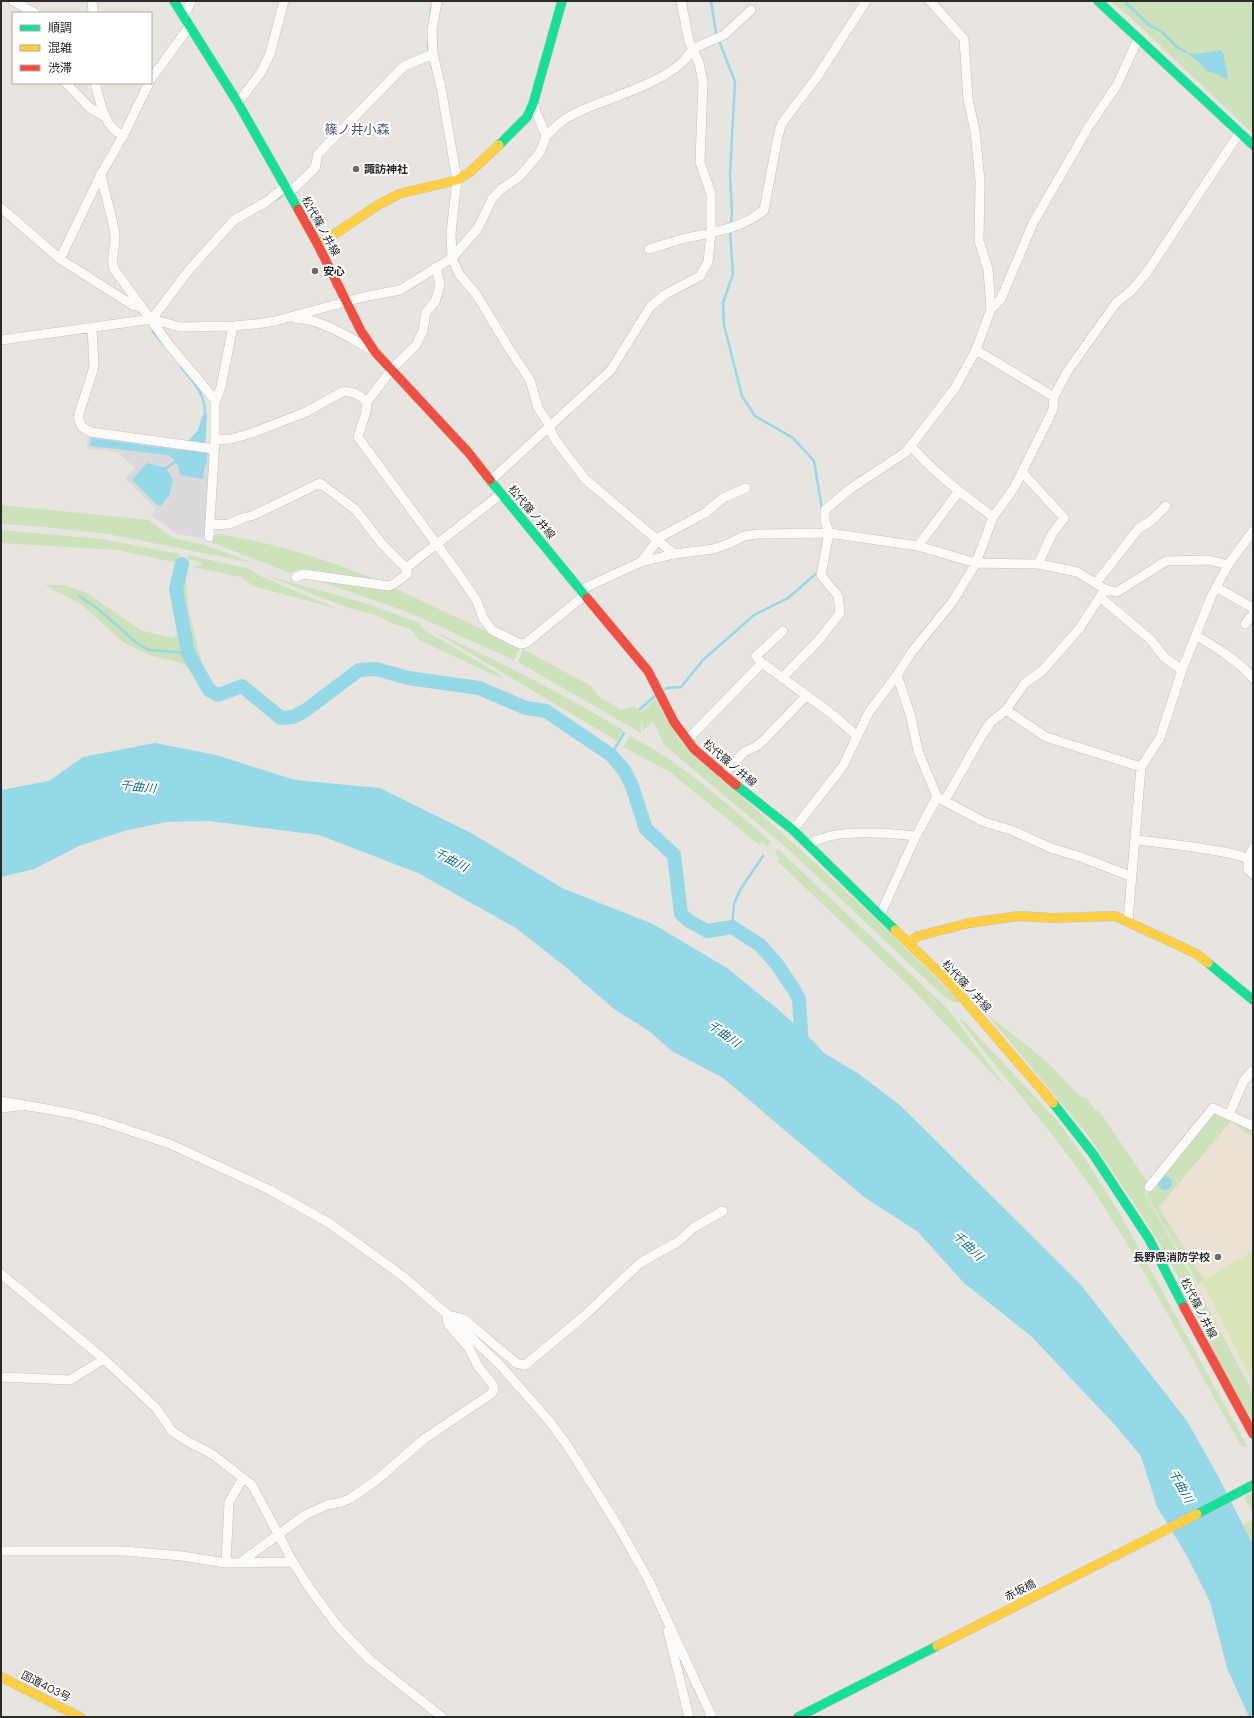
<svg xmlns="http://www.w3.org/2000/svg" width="1254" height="1718" font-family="'DM Sans','Noto Sans JP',sans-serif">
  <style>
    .industrial { fill: #dbd9db }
    .education { fill: #ebe2d5 }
    .green { fill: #cde2ba }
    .pitch { fill: #d8e6b7 }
    .water { fill: #95d8e8 }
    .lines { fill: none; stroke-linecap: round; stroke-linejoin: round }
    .stream { stroke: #95d8e8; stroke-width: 2.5 }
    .river { stroke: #95d8e8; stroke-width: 14 }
    .street-casing { stroke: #c2c1c1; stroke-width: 10 }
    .fast-casing { stroke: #c2c1c1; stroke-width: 10 }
    .slow-casing { stroke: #c2c1c1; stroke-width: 10 }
    .jam-casing { stroke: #c2c1c1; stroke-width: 10 }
    .street { stroke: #fcfbfa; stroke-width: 9 }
    .fast { stroke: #16e098; stroke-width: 9 }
    .slow { stroke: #ffcf43; stroke-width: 9 }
    .jam { stroke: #f24e42; stroke-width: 9 }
    .poi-dot { fill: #6c6b6a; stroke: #fff; stroke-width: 1.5 }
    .labels { text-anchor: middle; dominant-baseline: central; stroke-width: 4; stroke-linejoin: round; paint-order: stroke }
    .poi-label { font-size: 11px; font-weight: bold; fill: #2a2a2a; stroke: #fff; text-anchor: start }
    .street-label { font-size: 11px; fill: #2a2a2a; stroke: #fff }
    .water-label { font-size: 12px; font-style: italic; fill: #117297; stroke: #fff }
    .quarter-label { font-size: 13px; fill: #4b5779; stroke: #fff }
  </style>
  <rect width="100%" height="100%" fill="#e8e4e0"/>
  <path class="industrial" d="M88,435L204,451L210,455L205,535L202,538L177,534L152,516L155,508L125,479L135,468L117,452L87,448Z"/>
  <path class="education" d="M1215,1111L1253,1128V1391L1193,1276L1146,1194Z"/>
  <path class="green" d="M1110,1H1253V134L1131,18Z
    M1,505L149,520L173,538L205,545L253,563L108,534L45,527L1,524Z
    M1,530L101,539L180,554L178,563L118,550L1,543Z
    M219,534C275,543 332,561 384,583L298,570L290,573L213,543L212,536Z
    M188,555L250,569L258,575L338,609L253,586L241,577L192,567L201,565V562L187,559Z
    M179,564L185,566L188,607L201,660L195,678L189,668L179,662L152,656L124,643L81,604L45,585H65L87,593L142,631L174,638L180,632L173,592Z
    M265,575L368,604L419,623L424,630L496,672L503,679L419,640L410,629L391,623L376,615L346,607Z
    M307,577L394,588L520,647L514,660L405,611Z
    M433,631C499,661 561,693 623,730L617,741Z
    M523,649L591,686L598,696L621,710L633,706L641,711V714L656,698L679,740L858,902L961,1002L958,1003L949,1000L939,992L788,849L664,745L653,721L643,731L641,717V733L518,662Z
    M630,736C682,763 727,804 771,842L767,847L762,841L759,845L670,772L623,747Z
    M778,849L948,1009L1007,1089L911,988L777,861L779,858L775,853Z
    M987,1014L1045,1060L1081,1097L1087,1098L1095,1110L1100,1112L1148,1183L1145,1194L1194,1281L1253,1393V1423L1231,1386L1179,1278L1157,1239L1130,1197L1087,1134Z
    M961,1018L1056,1119L1084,1157L1119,1212L1247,1446L1242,1447C1194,1364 1151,1279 1099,1199C1057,1135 1005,1080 960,1020Z
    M1215,1111L1253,1127V1138L1231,1121L1159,1207L1204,1280L1198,1284L1146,1194Z
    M1253,1492V1514L1244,1497Z
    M1253,1520V1545L1243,1525Z"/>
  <path class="pitch" d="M1253,1251V1383L1202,1281Z"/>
  <path class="water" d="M1221,50L1223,52L1228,77L1227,80L1218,74L1206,71L1201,64L1186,52L1196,54Z
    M205,413L207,415L205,445L207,452V465H205L203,479L180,475C179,465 177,460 168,455L90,446L91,438L181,450L198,430L202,417Z
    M147,463L166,468L173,480L169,497L166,498L162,506L157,505L132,480Z
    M155,743L216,755L295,780L380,788L473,834L562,888L653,924L727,968L780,1011L814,1042L824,1053L859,1074L901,1106L1081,1285L1187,1421L1218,1476L1253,1545V1717H1249L1227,1668L1210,1602L1186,1554L1157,1507L1141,1456L1114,1424L1031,1336L964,1283L918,1232L864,1197L723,1078L672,1051L649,1031L614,1009L568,969L516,928L418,873L319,835L209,821L166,822L124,831L79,846L34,869L1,877V790L49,781L83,757Z
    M1158 1183a7 7 0 1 1 14 0a7 7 0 1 1-14 0Z"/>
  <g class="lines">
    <path class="stream" d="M711,1L716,33L735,82L730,175L732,211L730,231L733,274L723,303L724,325L742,396L755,416L793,438L814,461L822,510
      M1124,1L1149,25L1162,32L1177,47L1186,52
      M430,18L431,7
      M428,53V43
      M274,201L282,196
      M153,329V332L163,344
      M181,367C194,382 206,395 205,416
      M166,468L178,460
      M79,596L97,608L138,644L149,650L188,653
      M664,690L667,688L681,687L703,660L754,615L788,598L818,572
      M640,709L655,696
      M611,755L624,733
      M732,927L734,904L740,890L763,856"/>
    <path class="river" d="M182,564L176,589L188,653L209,690L218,695L242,686L281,718L293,717L306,710L359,670L376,669L408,678L479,688L526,708L546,711L611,755L624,770L632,786L646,829L674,855L681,914L689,921L707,931L732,927L760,945L776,963L793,988L799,999L802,1048"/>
    <defs>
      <path id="street" d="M13,1L35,13
        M92,1L93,13
        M437,1L432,31L433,54L441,87L457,180L451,233L452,258L459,274L476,294L508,347L530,380L538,408L548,423L554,438L585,479L674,554
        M930,1L964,39L968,99L975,131L980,181L979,241L988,269L991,309
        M182,14L186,12L191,1
        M151,79L189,27
        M66,83L90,108L104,116
        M95,83C101,104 103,125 123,136
        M149,83L123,136L101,174C105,195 112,214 115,235C116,247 110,257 114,269L170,346L215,400
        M238,103L261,72L270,54L284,1
        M546,136C554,128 561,120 572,115C603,98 677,82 692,49L724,35L751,10
        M289,193L315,168L318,154L404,66L433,54
        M1,208L60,259L134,306H140
        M649,249C660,246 671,242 682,239C711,232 740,230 764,210L778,136L782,123L817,77L866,1
        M60,259L101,174
        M436,267L440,285L435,302L426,312L423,331L416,345L391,370L367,402L366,412L358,437L460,576L477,601L483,618L492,630L520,644L526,643L585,595
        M294,318C323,319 349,338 374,351
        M152,319L189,270L234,220L266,202L285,187
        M92,327L94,367L78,417L82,427L91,432L214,449
        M1,340L152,319L180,327L233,326L256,324L275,321L363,297L400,290L452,258L478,228L492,199L500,190L519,177L537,156L542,148L546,136L533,104
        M976,350L1054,397
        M215,440L231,439L252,433L306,412L342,392C352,390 360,395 367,402
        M911,446C935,474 964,495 993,517
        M1022,472L1064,518L1052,534L1038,564
        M490,481L611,370L650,307L664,295L700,276L708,262L711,233V194L700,162L703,82L699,63L689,41L681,1
        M210,525L229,524L243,518L254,515L320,483L356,510L382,544L406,568
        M209,537L215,440V402L221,387L233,326
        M918,546L959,491
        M641,562L660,537L705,513L723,498L746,488
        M296,577L303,574L389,586L395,583L407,574L406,568L501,494
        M1096,583L1139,528L1151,521L1166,506
        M1216,587L1253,608
        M580,590L641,562L674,554L713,549L728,544L744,536L758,534L829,533L918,546L976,563L1038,564L1059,568L1077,572L1105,589L1117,592L1166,561L1209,560L1228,565
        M1100,597L1151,640L1164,657L1182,670
        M1245,624L1253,614
        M1197,636C1217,648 1237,660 1253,678
        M762,663L756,656L783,631
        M897,675L911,717L918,751L937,797L984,822L1011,830L1051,848L1081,857L1130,876
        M782,678L818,641L840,613L838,596L821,575L829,533L825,521V510L850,489L906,452L955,388L976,350L991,309L1001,299L1033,223L1089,126L1117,85L1138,39
        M1006,710L1046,737L1141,767
        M687,740L762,663L832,714L857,736
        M723,775L744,752L755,747L764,740L807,695
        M945,800L980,739L990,723L1006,710L1025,683L1042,671L1079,629L1105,589
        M793,830L843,766L869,712L897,675L911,653L953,601L976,563L993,517L1014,488L1050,416L1053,409L1054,397L1067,372L1116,303L1132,290L1147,272L1240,132
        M1135,840C1157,842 1178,845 1200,848C1216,851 1233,852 1248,859
        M809,845C830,828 889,833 916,836
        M1253,848L1248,859V870L1253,874
        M880,915L916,836L937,797
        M1128,921L1141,767L1160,738L1182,670L1211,597L1228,565L1253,531
        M1,1101L69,1113L101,1121L170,1144L270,1190L329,1223L404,1277L448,1315L501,1366L551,1423L569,1448L618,1526L649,1581L712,1717
        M1,1108L17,1106
        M1229,1115L1243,1082L1253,1070
        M1149,1187L1213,1108L1253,1126
        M1,1274L104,1359L156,1408L172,1431L187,1441L212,1454L252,1485L293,1562L310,1589L339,1628L370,1660L442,1717
        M1,1377L70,1380L104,1359
        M1,1551H124L182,1556L226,1563L293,1562
        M241,1562L305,1515L327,1505L342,1502L351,1498L378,1479L424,1439L491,1394L494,1390L493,1385L478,1366L469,1348L449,1325L447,1319L448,1315L464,1319L516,1363L525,1365L583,1317L640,1263L679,1241L693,1228L723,1211
        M226,1563L229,1502L243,1478
        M668,1631L689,1717"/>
      <path id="fast" d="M174,1L238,103L298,209
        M1098,1L1253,145
        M499,145L527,117L533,104L562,1
        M490,480L587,598
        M736,785L793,830L895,930
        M1208,963L1253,1000
        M1053,1103L1093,1154L1149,1239L1184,1307
        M1197,1514L1253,1485
        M798,1717L937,1646"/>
      <path id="slow" d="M318,245L378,205L399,194L457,180L470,172L499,145
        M895,930L949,982L1053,1103
        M909,943L918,936L969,923L1019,916L1053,918L1115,916L1197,954L1208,963
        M937,1646L1197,1514
        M1,1677L80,1717"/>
      <path id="jam" d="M298,209L318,245L361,331L375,352L468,452L490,480
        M587,598L648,671L674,722L694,749L736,785
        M1184,1307L1253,1434"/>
    </defs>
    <use href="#street" class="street-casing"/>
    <use href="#fast" class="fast-casing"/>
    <use href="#slow" class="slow-casing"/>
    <use href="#jam" class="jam-casing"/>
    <use href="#street" class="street"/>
    <use href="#fast" class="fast"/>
    <use href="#slow" class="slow"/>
    <use href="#jam" class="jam"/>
  </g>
  <g class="poi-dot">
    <circle cx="356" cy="169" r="4"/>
    <circle cx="315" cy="271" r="4"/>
    <circle cx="1218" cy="1257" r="4"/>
  </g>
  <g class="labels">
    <g class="poi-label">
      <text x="364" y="169">諏訪神社</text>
      <text x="323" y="271">安心</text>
      <text x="1210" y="1257" text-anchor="end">長野県消防学校</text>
    </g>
    <g class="street-label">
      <text transform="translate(321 226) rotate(61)">松代篠ノ井線</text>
      <text transform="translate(532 512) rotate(50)">松代篠ノ井線</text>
      <text transform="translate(730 763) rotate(40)">松代篠ノ井線</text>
      <text transform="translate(967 986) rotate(47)">松代篠ノ井線</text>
      <text transform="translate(1199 1308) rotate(63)">松代篠ノ井線</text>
      <text transform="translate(1020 1590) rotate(-27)">赤坂橋</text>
      <text transform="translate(46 1686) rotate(27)">国道403号</text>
    </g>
    <g class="water-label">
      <text transform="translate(138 787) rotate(6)">千曲川</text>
      <text transform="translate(451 860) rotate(28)">千曲川</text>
      <text transform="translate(724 1034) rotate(36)">千曲川</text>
      <text transform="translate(968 1246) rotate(44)">千曲川</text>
      <text transform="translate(1181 1486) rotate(61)">千曲川</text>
    </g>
    <g class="quarter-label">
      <text x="357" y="129">篠ノ井小森</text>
    </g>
  </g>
  <rect width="1254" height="1718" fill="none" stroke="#2a2a2a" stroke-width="4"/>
  <rect x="12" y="12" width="140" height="72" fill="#ffffff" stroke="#aaaaaa"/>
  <rect x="20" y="25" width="20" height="6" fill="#16e098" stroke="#aaaaaa"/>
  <text x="48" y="32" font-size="12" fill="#2a2a2a">順調</text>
  <rect x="20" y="45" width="20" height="6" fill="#ffcf43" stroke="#aaaaaa"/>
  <text x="48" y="52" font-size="12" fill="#2a2a2a">混雑</text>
  <rect x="20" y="65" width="20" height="6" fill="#f24e42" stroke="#aaaaaa"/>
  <text x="48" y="72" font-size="12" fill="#2a2a2a">渋滞</text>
</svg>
